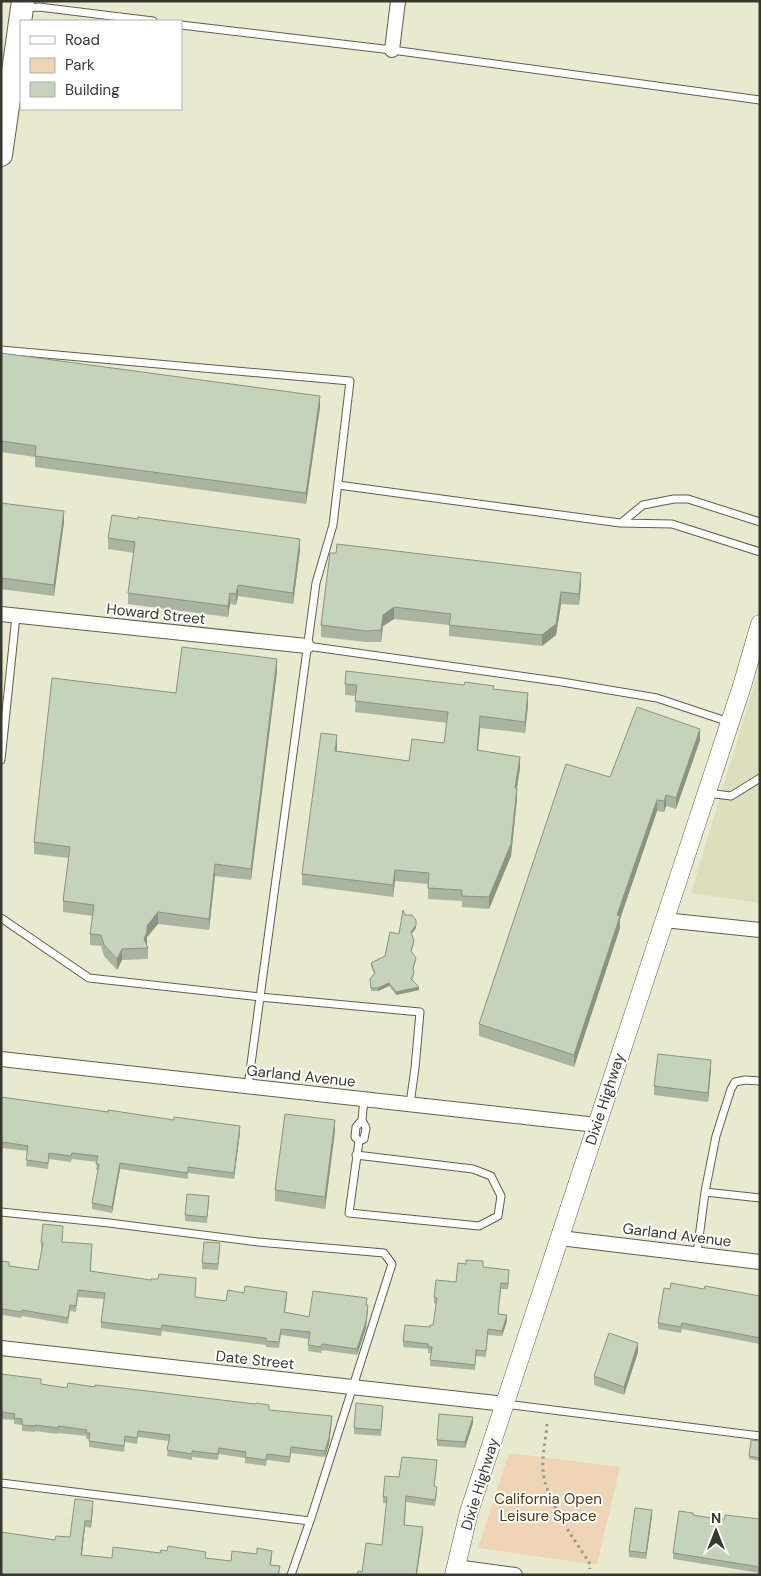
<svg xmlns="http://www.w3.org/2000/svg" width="761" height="1576" font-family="'DM Sans',sans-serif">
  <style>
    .built { fill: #dbdfbb }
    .green { fill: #efd5b6 }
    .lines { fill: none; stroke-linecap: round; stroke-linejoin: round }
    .service-casing { stroke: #5e6048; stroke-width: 9 }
    .minor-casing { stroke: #5e6048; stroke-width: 16 }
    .tertiary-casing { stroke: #5e6048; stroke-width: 19 }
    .primary-casing { stroke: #5e6048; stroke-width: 24 }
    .path { stroke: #989b86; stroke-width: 3; stroke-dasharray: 2.5 4; stroke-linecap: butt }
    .service { stroke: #fff; stroke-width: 7 }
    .minor { stroke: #fff; stroke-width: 14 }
    .tertiary { stroke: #fff; stroke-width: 18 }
    .primary { stroke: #fff; stroke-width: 22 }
    .wall { fill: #a9b5a0 }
    .shaded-wall { fill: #8a9482 }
    .building { fill: #c5d3ba; stroke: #8a9482 }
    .labels { text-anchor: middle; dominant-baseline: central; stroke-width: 4; stroke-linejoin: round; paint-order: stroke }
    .street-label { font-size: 15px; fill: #37382d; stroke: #fff }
    .park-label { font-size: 15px; fill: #52360d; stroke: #fff }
  </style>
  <rect width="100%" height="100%" fill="#e7eace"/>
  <path class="built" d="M760,666V903L691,893Z"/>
  <path class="green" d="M509,1453L620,1467L597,1565L478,1548Z"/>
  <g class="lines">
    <defs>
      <path id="service" d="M25,8L39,7L153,21
        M181,25L392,50L760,100
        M1,350L350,381L333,525L316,583L248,1086
        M338,485L620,523L672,524L760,552
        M621,523L643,505L674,499H688L760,522
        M307,646L562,682L657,698L729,722
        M1,760L16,616
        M707,793L731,796L760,778
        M1,918L89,978L260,997L420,1012L415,1068L410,1104
        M359,1141L364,1139L366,1128L362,1120L364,1099
        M356,1155L473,1169L491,1176L501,1196L498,1216L479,1226L349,1213L359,1141L355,1137L356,1127L362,1120
        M705,1192L760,1198
        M1,1212L109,1223L258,1242L384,1253L392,1264L312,1515L291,1575
        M697,1253L705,1192L716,1136L731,1089L735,1082L745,1080L760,1081
        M505,1404L760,1436
        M1,1483L310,1521"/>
      <path id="minor" d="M392,50L398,1
        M1,614L307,646
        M664,920L760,930
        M1,1059L597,1125
        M560,1238L760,1262
        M1,1348L505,1404
        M456,1567L515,1575"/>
      <path id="tertiary" d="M454,1575L469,1512L742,686L760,624"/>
      <path id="primary" d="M1,155L23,1"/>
    </defs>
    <use href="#service" class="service-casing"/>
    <use href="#minor" class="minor-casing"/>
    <use href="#tertiary" class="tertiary-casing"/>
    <use href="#primary" class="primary-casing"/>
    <path class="path" d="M547,1424C546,1439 542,1454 543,1470C545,1499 573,1538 589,1562L590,1569"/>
    <use href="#service" class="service"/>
    <use href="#minor" class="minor"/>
    <use href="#tertiary" class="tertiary"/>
    <use href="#primary" class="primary"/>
  </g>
  <path class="wall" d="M1,353L320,407L306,504L35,467V457L1,452Z
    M1,503L64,522L54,596L1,589Z
    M108,538L300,550L293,604L238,596L236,605L230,604L228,617L128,604V593L134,553L108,549Z
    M330,553L581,584L579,605L561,604L556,635L542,646L449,636V625L394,619L383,626L381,642H366L321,637V625Z
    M277,671L251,880L215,876L209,930L158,924L147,937L146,945L148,948V959L122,960L117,970L104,956L101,946L90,945V934L93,916L63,912V901L69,858L34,854V842L176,693Z
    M345,684L494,689L528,705L525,733L480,728L478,750L520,768L517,788V799L511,856L489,909L462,907V901L428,899V884L395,881L393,897L302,885V874L337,746V751L409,761L444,743L447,723L355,712L356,696L345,695Z
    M700,740L676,809L666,806L664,812L657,811L620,919V928L574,1067L479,1036V1024L610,777Z
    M405,915L416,928L411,934L414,944L411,952L416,961L413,970L414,976L412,980L419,990L396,995L389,986L378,991H371L370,979L374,974L371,966V963L385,956L399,934Z
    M711,1069L708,1102L654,1095V1086Z
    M1,1097L240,1132L234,1179L188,1173V1179L120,1169L112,1213L92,1209V1203L98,1170H96L97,1162L72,1159L71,1162L49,1159L48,1169L26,1166L28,1151L3,1148L2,1151H1Z
    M335,1131L325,1209L275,1201V1190Z
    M209,1202L207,1223L185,1221V1215Z
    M63,1232L62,1242L92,1250L91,1271L196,1297L226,1301L287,1299L285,1312L309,1317L367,1305L368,1311L366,1328L357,1355L322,1350L321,1353L308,1351L309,1339L281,1335L279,1348L266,1347V1345L162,1331L161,1336L101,1328V1322L104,1299L78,1297L76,1312L70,1311L68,1324L22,1316L21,1318L3,1315L2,1317L1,1316V1261L9,1266L38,1270L42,1249H41V1242Z
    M220,1249L218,1270L202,1269V1263Z
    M483,1267L509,1276L508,1289H501L498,1314L507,1321L502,1336L488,1335L486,1357L476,1356L475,1370L430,1366L431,1353H428V1349L403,1347V1341L433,1325L436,1304L434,1303V1297L456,1282Z
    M670,1289H704L760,1296V1344L682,1329L681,1333L658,1329V1323Z
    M638,1352L624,1395L594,1385V1376Z
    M1,1374L41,1384L67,1388L269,1410L332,1422L329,1444L325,1457L291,1453L290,1463L267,1460L266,1466L245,1463V1458L219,1454L218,1460L192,1457V1460L167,1456L169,1441L138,1437L137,1444L125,1442L124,1452L89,1447V1439H86V1436L58,1433V1434L35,1431V1432L22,1431V1425L14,1424V1420L1,1419Z
    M383,1412L381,1436L354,1434V1428Z
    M473,1423L465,1448L437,1446V1440Z
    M760,1441V1461L749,1459V1456Z
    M437,1466L434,1487L437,1493L435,1506L406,1502L405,1525L423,1533L362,1572L382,1545L387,1503H383V1497L399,1477Z
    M93,1508L91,1528L85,1527L82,1555L112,1558L160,1553L231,1561L272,1557L271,1565L280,1566L279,1575H1L55,1540L70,1537Z
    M693,1515L724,1520L760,1519V1573L673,1559V1553Z
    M652,1516L646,1559L629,1557V1551Z"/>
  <path class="shaded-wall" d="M320,396V407L306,504V493Z
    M64,511V522L54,596V585Z
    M300,539V550L293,604V593Z
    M581,573V584L579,605V594Z
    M238,585V596L236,605V594Z
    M561,592V604L556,635L542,646V635Z
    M230,593V604L228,617V606Z
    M394,607V619L383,626L381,642V630L383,615Z
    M277,659V671L251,880V869Z
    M528,693V705L525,733V722Z
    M480,716V728L477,761V750Z
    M700,729V740L676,809V798Z
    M337,735V746L335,762V751Z
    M520,757V768L515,799V788Z
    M517,788V799L511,856L489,909V897Z
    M666,795V806L664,812V801Z
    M657,800V811L620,919V928L574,1067V1055L617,915Z
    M215,864V876L209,930V919Z
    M395,870V881L393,897V885Z
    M158,912V924L147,937V944L145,948L144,939L147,926Z
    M416,925V928L411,935V932Z
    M122,949V960L117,970V959Z
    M389,983V986L378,991V988Z
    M419,987V990L396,995V992Z
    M711,1060V1069L708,1102V1093Z
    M335,1120V1131L325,1209V1197Z
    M240,1126V1132L234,1179V1173Z
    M120,1163V1169L112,1213V1207Z
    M368,1305L366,1328L357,1355V1349Z
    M507,1315V1321L502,1336V1331Z
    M638,1343V1352L624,1395V1387Z
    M332,1416L329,1444L325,1457V1451Z
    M473,1417V1423L465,1448V1442Z
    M93,1501V1508L91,1528V1521Z
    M652,1510V1516L646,1559V1553Z
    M85,1521V1527L81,1561V1555Z
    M423,1527V1533L417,1575H416Z"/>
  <path class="building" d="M1,353L320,396L306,493L35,456L36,446L1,441Z
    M1,503L64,511L54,585L1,578Z
    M112,515L138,519V517L300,539L293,593L238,585L236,594L230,593L228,606L128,593L135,542L108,538Z
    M337,544L581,573L579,594L561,592L556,624L542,635L449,625L451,614L394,607L383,615L381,630L366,631L321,625L330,553H336Z
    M182,647L277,659L251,869L215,864L209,919L158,912L147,926V932L144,939L148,948L122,949L117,959L104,945L101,935L90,934L94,905L63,901L70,847L34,842L52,678L176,693Z
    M346,671L464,685L465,682L494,686L493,689L528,693L525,722L480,716L477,750L520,757L515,788H517L511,844L489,897L462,896V890L428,888L429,873L395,870L393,885L302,874L321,733L337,735L335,751L409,761L412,739L444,743L448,712L355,701L357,685L345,684Z
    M637,707L700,729L676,798L666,795L664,801L657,800L617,915L620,916L574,1055L479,1024L566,764L610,777Z
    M403,910L405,915H412L416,920V925L411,932L414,941L411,951L416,958L413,968L414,973L411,979L419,987L396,992L389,983L378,988H371L370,979L375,973L371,963L385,956L390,932L399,934Z
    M658,1054L711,1060L708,1093L654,1086Z
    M1,1097L108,1112V1110L174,1120V1117L240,1126L234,1173L188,1167V1173L120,1163L112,1207L92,1203L99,1164H96L98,1156L72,1153L71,1156L49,1153L48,1163L26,1160L28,1146L3,1142L2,1145H1Z
    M285,1114L335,1120L325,1197L275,1190Z
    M187,1194L209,1196L207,1217L185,1215Z
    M43,1224L63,1226L62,1242L92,1244L90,1271L151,1280V1279H158L159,1274L196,1278L195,1297L226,1301L228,1290L244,1293L245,1286L287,1292L284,1312L309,1317L313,1291L367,1298L366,1305H368L366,1322L357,1349L322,1344L321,1347L308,1345L310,1332L281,1329L279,1342L266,1341V1338L162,1325L161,1329L101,1322L105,1293L78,1290L76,1306L70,1305L68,1318L22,1310L21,1312L3,1309L2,1310H1V1261L9,1262V1266L38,1270L43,1243L41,1242Z
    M204,1242L220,1243L218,1264L202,1263Z
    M466,1260L483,1261V1267L509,1270L508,1284L501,1283L498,1314L507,1315L502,1331L488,1329L486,1351L476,1350L475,1365L430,1360L432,1347H428V1344L403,1341L405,1325L430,1327V1325H433L437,1298L434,1297L436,1280L456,1282L458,1263L466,1264Z
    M671,1283L704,1289L705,1286L760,1296V1338L682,1323L681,1327L658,1323L664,1288L670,1289Z
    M609,1333L638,1343L624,1387L594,1376Z
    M1,1374L41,1379V1384L67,1388L68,1383L95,1387V1385L122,1388L255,1404L256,1403L269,1405V1410L332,1416L329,1438L325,1451L291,1447L290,1457L267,1454L266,1460L245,1457L246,1452L219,1448L218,1454L192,1451V1454L167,1450L170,1435L138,1431L137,1438L125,1436L124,1446L89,1441L90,1433H86L87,1430L58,1426V1428L35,1425V1426L22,1425V1419L14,1418L15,1414L1,1412Z
    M356,1403L383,1406L381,1430L354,1428Z
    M439,1414L473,1417L465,1442L437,1440Z
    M751,1440L760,1441V1458L749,1456Z
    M402,1457L437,1460L434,1486L437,1487L435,1500L406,1496L404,1525L423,1527L416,1575H357L358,1571L362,1572L366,1543L382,1545L387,1497H383L385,1476L399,1477Z
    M75,1499L93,1501L91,1521H85L81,1555L112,1558L113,1547L160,1553L161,1550L167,1551L168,1546L206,1552L205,1558L231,1561L232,1551L257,1554V1548L272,1551L270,1565L280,1566L278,1575H1V1532L55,1540L56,1536L70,1537Z
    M635,1508L652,1510L646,1553L629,1551Z
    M679,1511L693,1513V1515L724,1520L725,1515L760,1519V1567L673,1553Z"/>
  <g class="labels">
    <g class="street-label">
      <text transform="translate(156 614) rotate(6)">Howard Street</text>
      <text transform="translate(301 1076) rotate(6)">Garland Avenue</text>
      <text transform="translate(605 1099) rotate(-72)">Dixie Highway</text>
      <text transform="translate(677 1235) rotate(7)">Garland Avenue</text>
      <text transform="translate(255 1360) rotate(6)">Date Street</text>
      <text transform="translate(480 1484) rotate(-73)">Dixie Highway</text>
    </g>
    <g class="park-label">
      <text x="548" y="1499">California Open<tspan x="548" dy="17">Leisure Space</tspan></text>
    </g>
  </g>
  <rect width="761" height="1576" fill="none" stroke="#37382d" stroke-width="5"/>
  <rect x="20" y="20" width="162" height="90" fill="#ffffff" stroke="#afafab"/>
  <rect x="30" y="36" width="25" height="8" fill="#ffffff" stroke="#afafab"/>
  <text x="65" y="45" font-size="15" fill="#37382d">Road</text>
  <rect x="30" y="58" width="25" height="15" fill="#efd5b6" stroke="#afafab"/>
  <text x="65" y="70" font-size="15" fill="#37382d">Park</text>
  <rect x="30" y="82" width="25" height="15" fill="#c5d3ba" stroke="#afafab"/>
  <text x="65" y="95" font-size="15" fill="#37382d">Building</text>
  <g transform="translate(716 1531)" stroke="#ffffff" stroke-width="4" paint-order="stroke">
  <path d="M0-4L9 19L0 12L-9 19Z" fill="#37382d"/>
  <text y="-8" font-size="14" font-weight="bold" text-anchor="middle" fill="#37382d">N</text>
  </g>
</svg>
